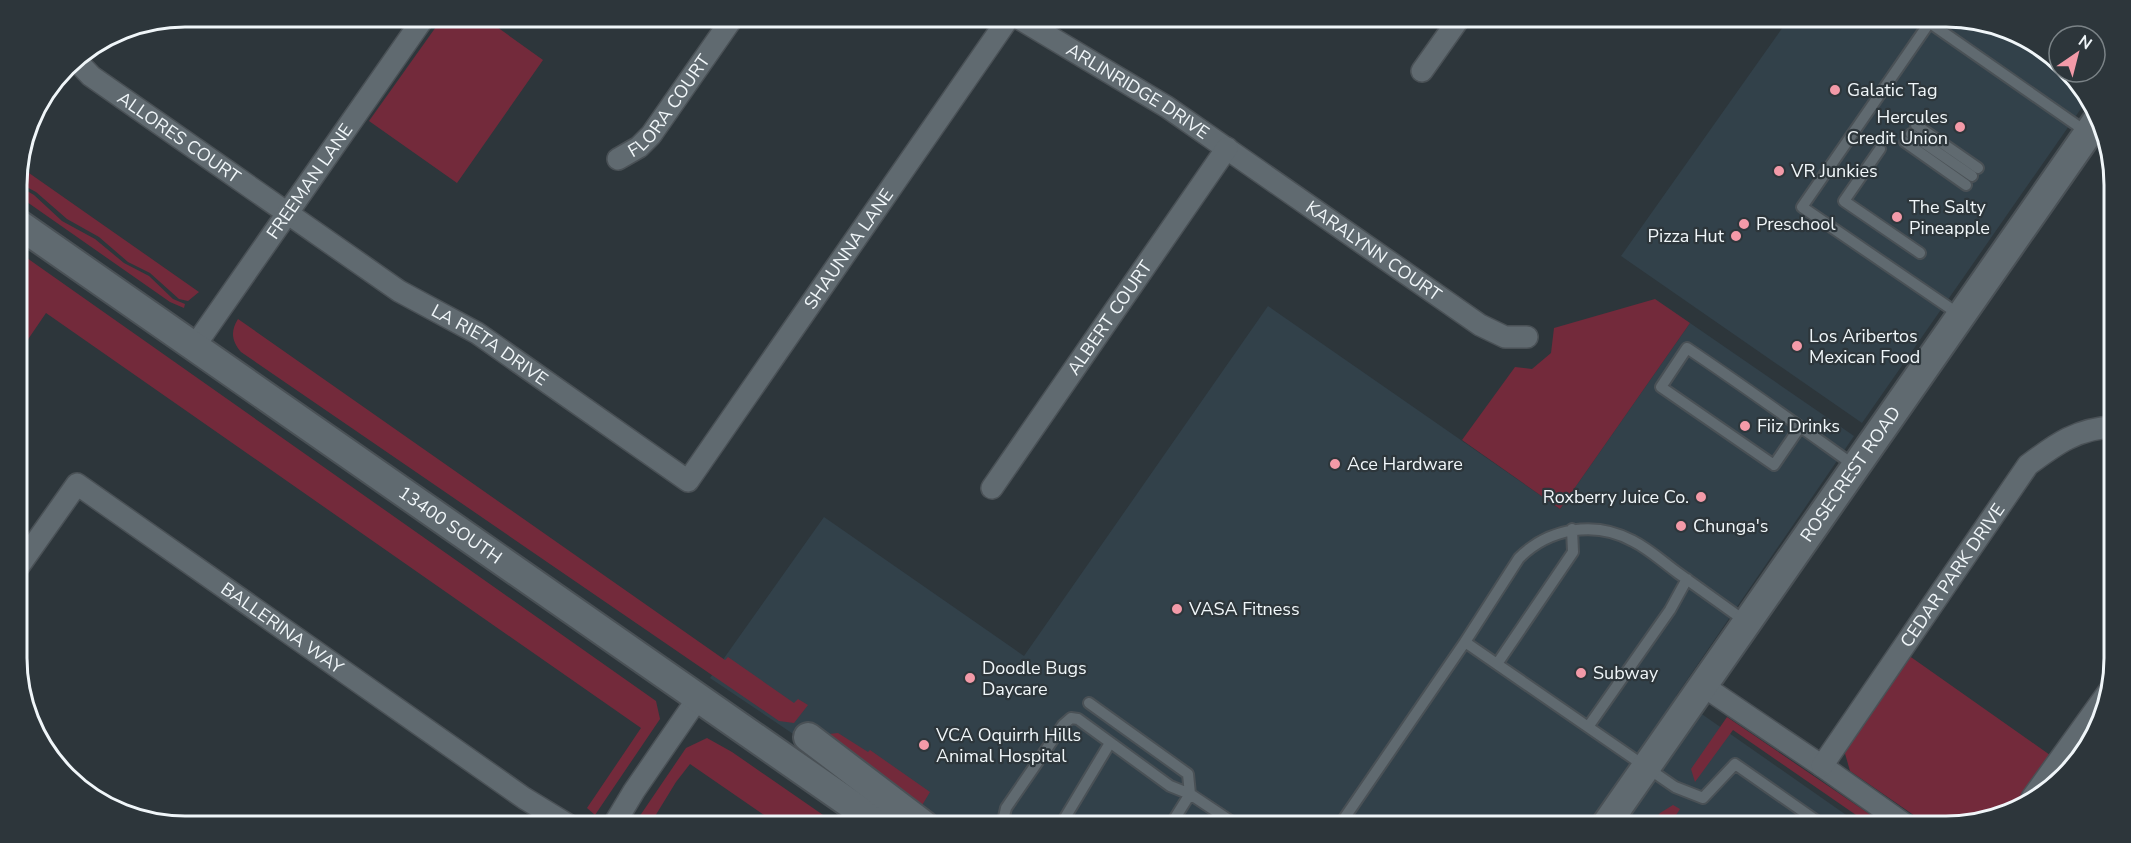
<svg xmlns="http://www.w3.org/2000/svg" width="2131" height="843" font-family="'Nunito Sans',sans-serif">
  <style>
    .built { fill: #32414a }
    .green { fill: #732a3b }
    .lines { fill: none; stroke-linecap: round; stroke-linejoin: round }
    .lane-casing { stroke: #4a5156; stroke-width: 14 }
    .street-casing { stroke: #4a5156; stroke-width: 24 }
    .secondary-casing { stroke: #4a5156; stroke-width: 32 }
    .lane { stroke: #606a70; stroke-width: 10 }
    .street { stroke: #606a70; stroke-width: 21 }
    .secondary { stroke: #606a70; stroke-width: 28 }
    .poi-dot { fill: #f39aa8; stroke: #2d363b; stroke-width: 2 }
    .labels { text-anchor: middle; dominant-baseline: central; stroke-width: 4.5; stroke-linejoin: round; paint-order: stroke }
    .poi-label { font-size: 18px; fill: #f0f6f9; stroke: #2d363b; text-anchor: start }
    .street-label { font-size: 18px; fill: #f0f6f9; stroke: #2d363b }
    .rim { fill: none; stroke: #f0f6f9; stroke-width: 3 }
  </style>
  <rect width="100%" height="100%" fill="#2d363b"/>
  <path class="built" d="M1790,17H1946L2001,26L2059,67V72H2065L2080,82L2087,100L1862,423L1621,256Z
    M1268,306L1560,509L1690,323L1854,436L1676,696L1862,826H930L710,678L824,517L1024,656Z"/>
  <path class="green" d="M443,17H483L543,60L457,183L369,121Z
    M19,166L199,292L188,301L179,299L150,273L128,262L99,237L67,219L36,192L17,182Z
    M17,185L34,195L62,221L95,239L124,263L149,276L173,299L185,304L184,308L170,302L17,195Z
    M17,251L656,701L660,719L595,815L587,808L641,728L46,313L18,354Z
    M1655,299L1690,323L1560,509L1462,440L1515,367L1532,369L1551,353L1554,328Z
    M238,319L725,660L728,657L794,703L798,699L808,705L794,723L779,721L241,352C232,341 230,332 238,319Z
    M1908,655L2050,755L2027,790L2014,805L1962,824H1946L1915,816L1850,771L1844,750Z
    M1727,717L1887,826H1872L1733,730L1695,782L1691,769Z
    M838,733L868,752L870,750L930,792L918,812L824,743L829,734Z
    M707,738L732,752L839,826H780L690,764L676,782L649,826H633L686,748Z
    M1673,805L1680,809L1669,826H1650L1660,813Z"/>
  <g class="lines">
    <defs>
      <path id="lane" d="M1934,16L1802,207L1960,315
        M1930,23L2088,133
        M1916,125L1978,168
        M1911,134L1972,176
        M1905,142L1966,185
        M1880,149L1844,201L1920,253
        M1800,427L1774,465L1661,387L1687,348C1744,386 1799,426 1855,466
        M1465,642L1519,558C1549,528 1595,520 1633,541C1649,549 1663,562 1678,573C1700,589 1723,605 1745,621
        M1497,664L1573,552L1572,529
        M1588,727L1670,610L1687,579
        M1010,826L1003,821L1006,808L1063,725L1071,718L1078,719L1170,786L1190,794L1188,774L1089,703
        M1060,826L1110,743
        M1170,826L1190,794L1238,826
        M1339,826L1465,642L1675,787L1703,798L1735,764L1824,826"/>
      <g id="street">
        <path id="s1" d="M1015,16L1167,107L1480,325L1505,337H1527"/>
        <path id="s2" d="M74,58L91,76L399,291L477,333L688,481L1010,16"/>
        <path d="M1422,71L1461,16"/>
        <path id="s3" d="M618,159L639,147L651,135L734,16"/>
        <path id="s4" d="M194,347L425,16"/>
        <path id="s5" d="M992,488L1227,148"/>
        <path id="s6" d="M19,566L77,484L524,798L570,826"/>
        <path d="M1702,685L1822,766L1907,826"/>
        <path id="s7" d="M1822,766L2028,465C2056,444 2078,428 2114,427"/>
        <path d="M2032,798L2109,691"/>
        <path d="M613,826L634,791L698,698"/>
      </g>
      <g id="secondary">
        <path id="s8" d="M17,223L882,826"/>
        <path d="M808,737L925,826"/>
        <path id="s9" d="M1605,826L2096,122"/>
      </g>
    </defs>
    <use href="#lane" class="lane-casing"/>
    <use href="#street" class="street-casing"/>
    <use href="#secondary" class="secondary-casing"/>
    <use href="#lane" class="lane"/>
    <use href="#street" class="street"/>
    <use href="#secondary" class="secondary"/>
  </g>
  <g class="poi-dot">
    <circle cx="1835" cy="90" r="6"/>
    <circle cx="1960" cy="127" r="6"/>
    <circle cx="1779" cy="171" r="6"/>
    <circle cx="1897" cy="217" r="6"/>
    <circle cx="1744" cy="224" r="6"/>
    <circle cx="1736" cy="236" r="6"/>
    <circle cx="1797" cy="346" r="6"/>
    <circle cx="1745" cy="426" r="6"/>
    <circle cx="1335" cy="464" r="6"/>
    <circle cx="1701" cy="497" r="6"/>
    <circle cx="1681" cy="526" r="6"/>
    <circle cx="1177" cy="609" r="6"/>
    <circle cx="1581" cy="673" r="6"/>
    <circle cx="970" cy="678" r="6"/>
    <circle cx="924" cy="745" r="6"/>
  </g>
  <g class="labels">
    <g class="poi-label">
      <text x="1847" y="90">Galatic Tag</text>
      <text x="1948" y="117" text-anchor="end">Hercules<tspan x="1948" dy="21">Credit Union</tspan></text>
      <text x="1791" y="171">VR Junkies</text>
      <text x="1909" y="207">The Salty<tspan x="1909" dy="21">Pineapple</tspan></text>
      <text x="1756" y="224">Preschool</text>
      <text x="1724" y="236" text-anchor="end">Pizza Hut</text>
      <text x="1809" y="336">Los Aribertos<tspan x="1809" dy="21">Mexican Food</tspan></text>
      <text x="1757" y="426">Fiiz Drinks</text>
      <text x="1347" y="464">Ace Hardware</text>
      <text x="1689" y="497" text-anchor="end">Roxberry Juice Co.</text>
      <text x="1693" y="526">Chunga's</text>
      <text x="1189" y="609">VASA Fitness</text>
      <text x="982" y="668">Doodle Bugs<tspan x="982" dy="21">Daycare</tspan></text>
      <text x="1593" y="673">Subway</text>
      <text x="936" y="735">VCA Oquirrh Hills<tspan x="936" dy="21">Animal Hospital</tspan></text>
    </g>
    <g class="street-label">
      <text stroke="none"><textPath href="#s1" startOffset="144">ARLINRIDGE DRIVE</textPath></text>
      <text stroke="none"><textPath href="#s3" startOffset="75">FLORA COURT</textPath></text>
      <text stroke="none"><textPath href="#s2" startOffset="132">ALLORES COURT</textPath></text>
      <text stroke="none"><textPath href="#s4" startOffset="202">FREEMAN LANE</textPath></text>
      <text stroke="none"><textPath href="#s2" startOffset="1029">SHAUNNA LANE</textPath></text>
      <text stroke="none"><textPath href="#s1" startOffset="429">KARALYNN COURT</textPath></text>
      <text stroke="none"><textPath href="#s5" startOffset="207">ALBERT COURT</textPath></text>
      <text stroke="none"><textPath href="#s2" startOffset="506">LA RIETA DRIVE</textPath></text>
      <text stroke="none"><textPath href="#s9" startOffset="429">ROSECREST ROAD</textPath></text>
      <text stroke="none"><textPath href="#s8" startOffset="528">13400 SOUTH</textPath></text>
      <text stroke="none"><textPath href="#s7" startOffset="231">CEDAR PARK DRIVE</textPath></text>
      <text stroke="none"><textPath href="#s6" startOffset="351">BALLERINA WAY</textPath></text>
    </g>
  </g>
  <path d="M0 0H2131V843H0ZM185 27H1946A158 158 0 0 1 2104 185V658A158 158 0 0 1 1946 816H185A158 158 0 0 1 27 658V185A158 158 0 0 1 185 27Z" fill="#2d363b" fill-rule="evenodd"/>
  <path class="rim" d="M185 27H1946A158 158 0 0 1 2104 185V658A158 158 0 0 1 1946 816H185A158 158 0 0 1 27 658V185A158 158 0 0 1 185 27Z"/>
  <g transform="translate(2077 54) rotate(35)"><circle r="28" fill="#2d363b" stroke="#7b8387" stroke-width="1.5"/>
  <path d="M0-4.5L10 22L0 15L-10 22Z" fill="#f39aa8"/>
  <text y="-9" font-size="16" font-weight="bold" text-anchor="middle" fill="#f0f6f9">N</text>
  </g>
</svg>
